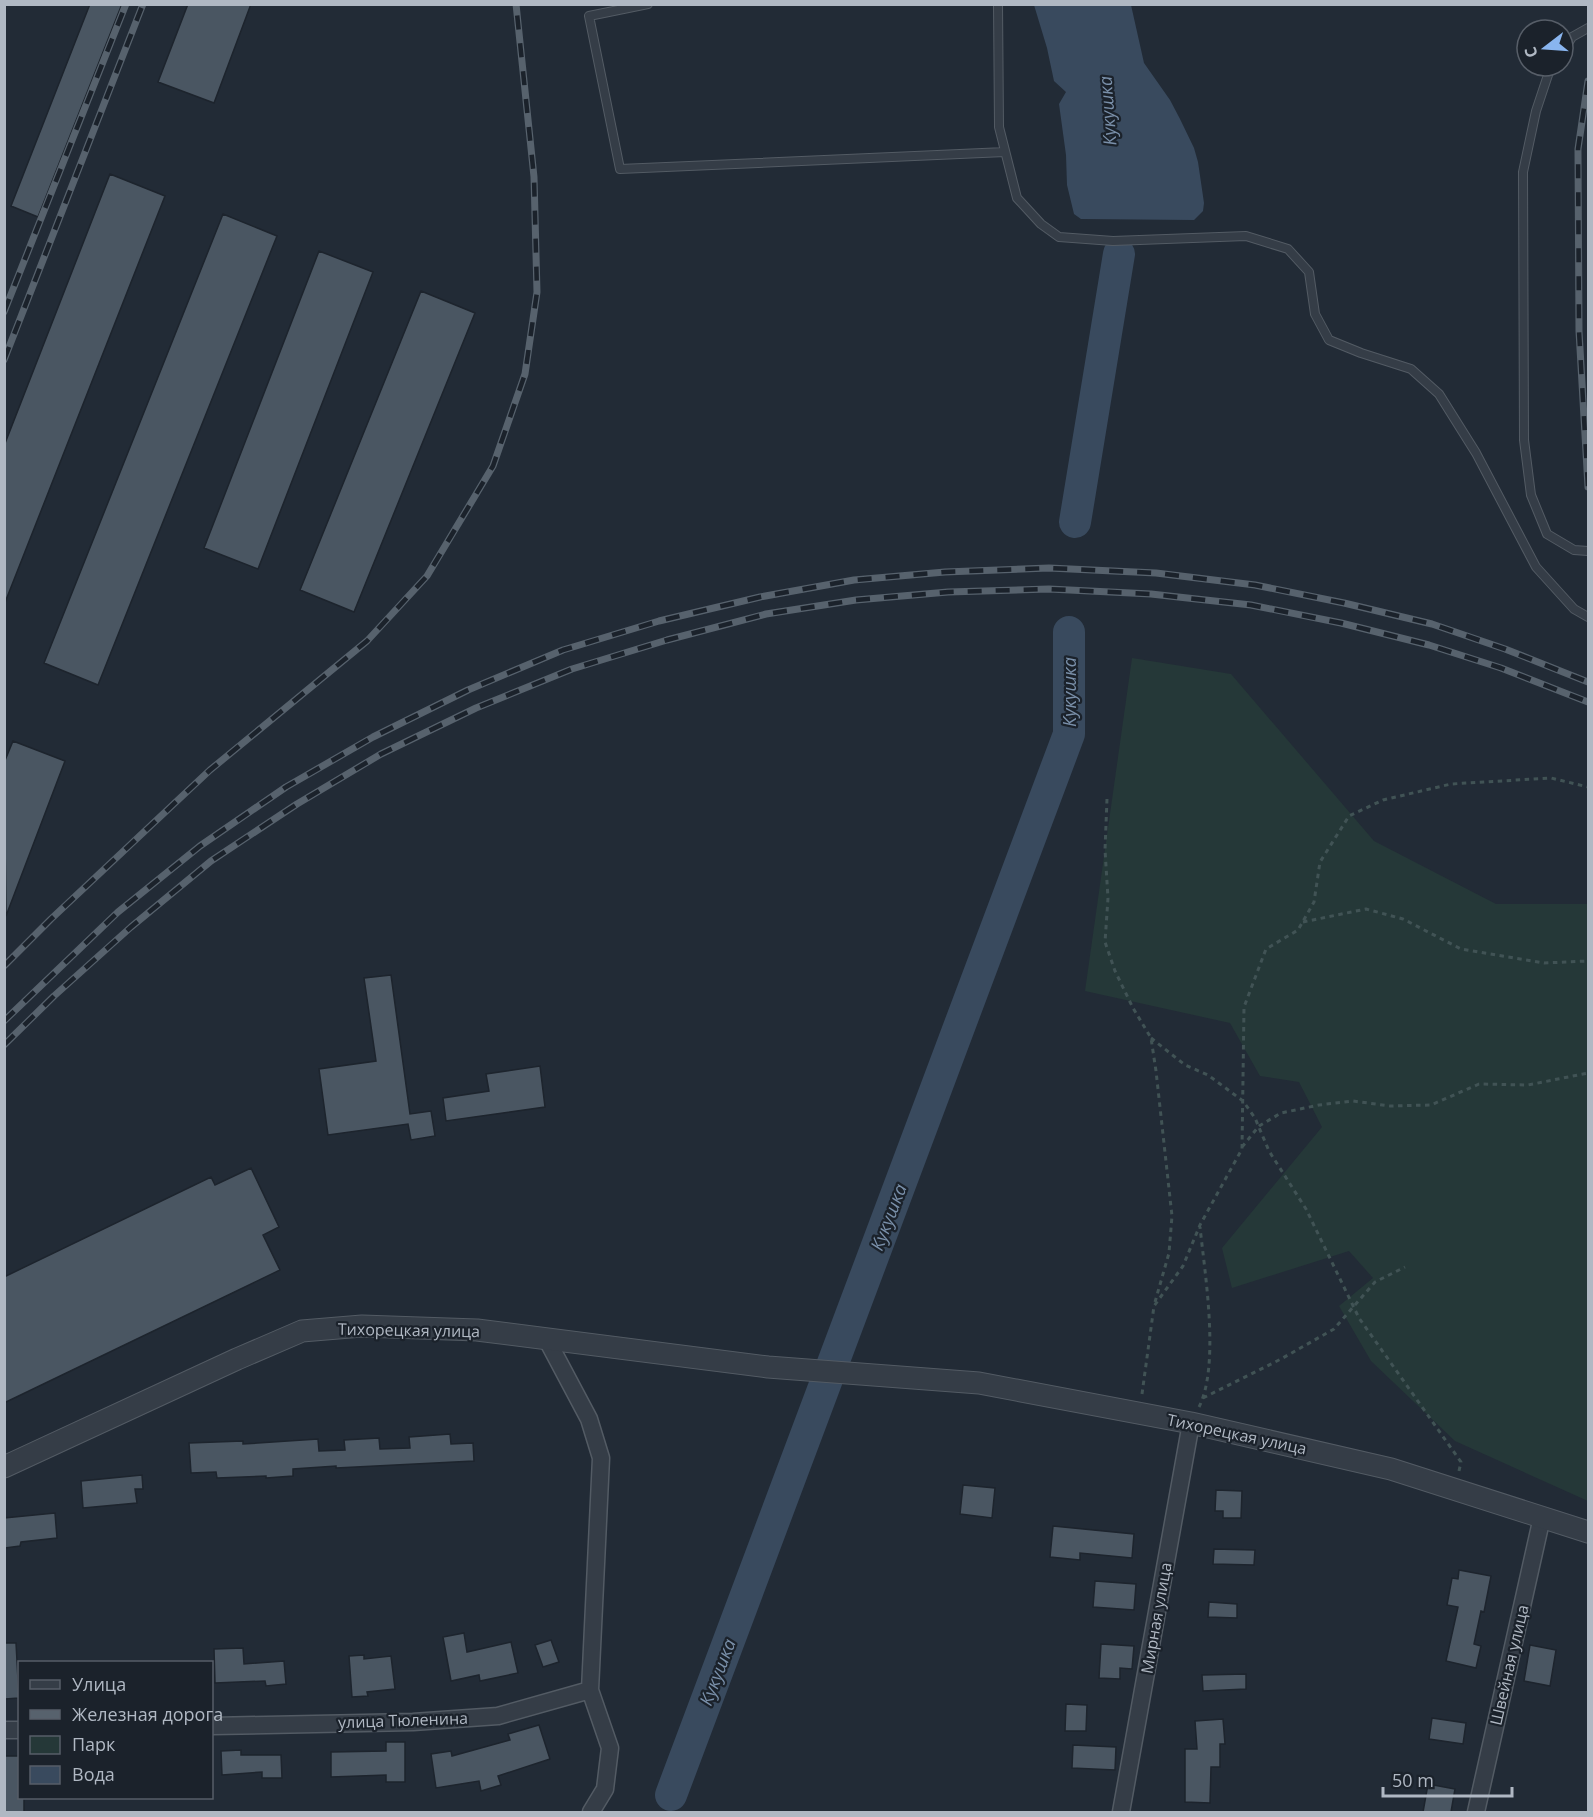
<svg xmlns="http://www.w3.org/2000/svg" width="1593" height="1817" font-family="'Open Sans',sans-serif">
  <style>
    .green { fill: #253838 }
    .water { fill: #394a5e }
    .lines { fill: none; stroke-linecap: round; stroke-linejoin: round }
    .river { stroke: #394a5e; stroke-width: 32 }
    .building { fill: #4a5662; stroke: #1d242d; stroke-width: 1.5 }
    .service-casing { stroke: #535b64; stroke-width: 10 }
    .minor-casing { stroke: #535b64; stroke-width: 19 }
    .tertiary-casing { stroke: #535b64; stroke-width: 23 }
    .path { stroke: #415355; stroke-width: 3; stroke-dasharray: 4.5 4.5; stroke-linecap: butt }
    .service { stroke: #353d47; stroke-width: 8 }
    .minor { stroke: #353d47; stroke-width: 16 }
    .tertiary { stroke: #353d47; stroke-width: 21 }
    .rail-casing { stroke: #57626d; stroke-width: 7 }
    .rail { stroke: #1b222b; stroke-width: 4.5; stroke-dasharray: 14; stroke-linecap: butt }
    .labels { text-anchor: middle; dominant-baseline: central; stroke-width: 4.5; stroke-linejoin: round; paint-order: stroke }
    .street-label { font-size: 16px; fill: #b0b8c3; stroke: #1b222b }
    .water-label { font-size: 18px; font-style: italic; fill: #7a90aa; stroke: #1b222b }
  </style>
  <rect width="100%" height="100%" fill="#222b36"/>
  <path class="green" d="M1132,658L1231,674L1374,841L1496,904H1588V1501L1455,1441L1371,1361L1339,1306L1373,1278L1349,1251L1232,1288L1222,1248L1322,1127L1299,1082L1260,1076L1230,1023L1085,991Z"/>
  <path class="water" d="M1034,5H1131L1144,63L1170,100L1180,119L1194,148L1198,162L1204,203L1203,211L1194,220L1081,219L1074,214L1067,185L1066,155L1059,104L1066,92L1054,81L1047,48Z"/>
  <g class="lines">
    <path class="river" d="M1075,522L1119,254
      M671,1795L1069,734V632"/>
  </g>
  <path class="building" d="M90,4H122L38,217L11,206Z
    M188,4H251L214,103L158,82Z
    M110,174L165,196L4,605V446Z
    M223,214L277,236L98,685L44,663Z
    M319,251L373,272L258,569L204,548Z
    M421,291L475,313L354,612L300,590Z
    M13,741L65,761L6,916L4,763Z
    M391,975L410,1114L431,1111L435,1136L411,1140L408,1124L328,1135L319,1069L376,1061L364,978Z
    M540,1066L545,1107L446,1121L443,1098L489,1091L486,1074Z
    M251,1168L279,1227L263,1235L280,1270L4,1403V1277L211,1177L215,1185Z
    M450,1434L451,1444L473,1443L474,1461L336,1468V1466L293,1469V1476L266,1478V1476L217,1478L216,1472L191,1473L189,1443L243,1441V1444L318,1439L319,1451L345,1450L344,1440L379,1438L380,1449L410,1448L409,1437Z
    M142,1475L143,1489H135L137,1503L83,1508L81,1481Z
    M963,1485L995,1488L992,1518L960,1514Z
    M1216,1490L1242,1491L1241,1518H1223V1511H1215Z
    M55,1513L57,1538L21,1542L20,1546L5,1548L4,1518Z
    M1053,1526L1134,1534L1132,1558L1080,1553V1560L1050,1557Z
    M1214,1549L1255,1550L1254,1565L1213,1564Z
    M1459,1570L1491,1576L1484,1612L1481,1611L1474,1644L1481,1646L1476,1668L1446,1661L1458,1607L1447,1605L1452,1578L1458,1579Z
    M1095,1581L1136,1584L1134,1610L1093,1607Z
    M1209,1602L1237,1604V1618L1208,1617Z
    M464,1633L467,1652L511,1642L518,1673L480,1681L479,1675L451,1681L443,1637Z
    M551,1640L559,1662L543,1667L535,1645Z
    M4,1643H16L19,1698L5,1699Z
    M1101,1644L1134,1646L1132,1669L1120,1668V1679L1099,1678Z
    M1530,1645L1556,1650L1550,1686L1524,1681Z
    M243,1648L244,1664L284,1661L286,1684L266,1686L265,1681L215,1683L214,1649Z
    M364,1655V1659L391,1656L395,1689L367,1692L368,1696L352,1697L349,1656Z
    M1246,1674V1689L1203,1691L1202,1675Z
    M1066,1704L1087,1705L1086,1731H1065Z
    M1432,1718L1466,1723L1463,1744L1429,1739Z
    M1223,1719L1225,1744H1220V1767H1211L1210,1803L1185,1802V1749H1197L1195,1721Z
    M539,1725L550,1759L498,1776L501,1785L481,1791L479,1781L436,1788L431,1754L451,1751L452,1756L510,1740L508,1734Z
    M386,1742H405V1782H386V1775L331,1777V1752L386,1751Z
    M1073,1745L1116,1747L1115,1770L1072,1768Z
    M241,1750V1755H281L282,1778H262V1772L222,1775L221,1751Z
    M4,1756H20V1797H24V1812H4Z
    M1428,1784L1455,1789L1451,1812H1423Z"/>
  <g class="lines">
    <defs>
      <path id="service" d="M648,4L589,16L620,169L1005,152
        M998,4L999,127L1017,198L1041,224L1059,237L1113,241L1246,236L1288,249L1309,272L1315,314L1329,340L1361,353L1411,369L1439,394L1476,453L1536,567L1574,609L1588,617
        M1563,51L1572,37L1588,28
        M1553,66L1549,72L1536,111L1523,172L1524,440L1531,495L1547,534L1574,550L1588,551"/>
      <path id="minor" d="M546,1338L589,1419L601,1458L590,1690L610,1748L605,1789L591,1812
        M212,1726L413,1722L498,1716L590,1690
        M4,1730H20
        M1121,1812L1191,1423
        M1476,1812L1542,1517"/>
      <path id="tertiary" d="M4,1467L237,1359L302,1331L362,1326L477,1330L768,1367L979,1383L1191,1423L1391,1469L1588,1532"/>
    </defs>
    <use href="#service" class="service-casing"/>
    <use href="#minor" class="minor-casing"/>
    <use href="#tertiary" class="tertiary-casing"/>
    <path class="path" d="M1107,799L1105,850L1108,898L1105,942L1115,971L1133,1008L1151,1038L1156,1071L1172,1216L1169,1253L1155,1302
      M1303,922L1366,909L1403,919L1461,949L1544,963L1588,961
      M1151,1038L1185,1065L1208,1075L1243,1101L1255,1118L1269,1151L1306,1209L1359,1318L1461,1462L1459,1471
      M1242,1147L1259,1126L1281,1113L1319,1105L1353,1101L1390,1106L1431,1105L1479,1084L1528,1085L1588,1073
      M1142,1394L1154,1306L1183,1266L1200,1225L1242,1149L1244,1007L1266,949L1298,930L1314,902L1320,862L1349,816L1383,800L1451,784L1551,778L1588,787
      M1203,1398L1281,1359L1334,1329L1375,1282L1405,1267
      M1199,1407C1220,1365 1205,1275 1200,1227"/>
    <use href="#service" class="service"/>
    <use href="#minor" class="minor"/>
    <use href="#tertiary" class="tertiary"/>
    <defs>
      <path id="rail" d="M1588,81L1578,149L1579,331L1588,487
        M4,312L126,4
        M4,360L143,4
        M4,966L51,919L210,770L367,641L427,576L493,466L525,374L537,292L534,177L516,4
        M4,1021L118,912L200,846L286,787L373,737L468,690L563,650L659,621L760,597L854,580L945,572L1049,568L1156,573L1255,585L1344,603L1432,624L1505,649L1588,682
        M4,1045L54,996L131,927L211,861L297,804L381,754L476,708L572,669L667,640L766,614L856,600L948,592L1049,589L1151,594L1251,605L1341,623L1429,645L1501,668L1588,702"/>
    </defs>
    <use href="#rail" class="rail-casing"/>
    <use href="#rail" class="rail"/>
  </g>
  <g class="labels">
    <g class="street-label">
      <text transform="translate(409 1330) rotate(1)">Тихорецкая улица</text>
      <text transform="translate(1237 1434) rotate(12)">Тихорецкая улица</text>
      <text transform="translate(1156 1618) rotate(-80)">Мирная улица</text>
      <text transform="translate(1509 1665) rotate(-77)">Швейная улица</text>
      <text transform="translate(403 1720) rotate(-2)">улица Тюленина</text>
    </g>
    <g class="water-label">
      <text transform="translate(1107 111) rotate(-94)">Кукушка</text>
      <text transform="translate(1069 692) rotate(-90)">Кукушка</text>
      <text transform="translate(888 1217) rotate(-69)">Кукушка</text>
      <text transform="translate(717 1672) rotate(-69)">Кукушка</text>
    </g>
  </g>
  <rect width="1593" height="1817" fill="none" stroke="#b0b8c3" stroke-width="12"/>
  <rect x="18" y="1661" width="195" height="138" fill="#1b222b" stroke="#575e68" stroke-width="1.5"/>
  <rect x="30" y="1680" width="30" height="9" fill="#353d47" stroke="#575e68" stroke-width="1.5"/>
  <text x="72" y="1691" font-size="18" fill="#b0b8c3">Улица</text>
  <rect x="30" y="1710" width="30" height="9" fill="#57626d" stroke="#575e68" stroke-width="1.5"/>
  <text x="72" y="1721" font-size="18" fill="#b0b8c3">Железная дорога</text>
  <rect x="30" y="1736" width="30" height="18" fill="#253838" stroke="#575e68" stroke-width="1.5"/>
  <text x="72" y="1751" font-size="18" fill="#b0b8c3">Парк</text>
  <rect x="30" y="1766" width="30" height="18" fill="#394a5e" stroke="#575e68" stroke-width="1.5"/>
  <text x="72" y="1781" font-size="18" fill="#b0b8c3">Вода</text>
  <g transform="translate(1545 48) rotate(253)"><circle r="28" fill="#1b222b" stroke="#575e68" stroke-width="1.5"/>
  <path d="M0-4.5L10 22L0 15L-10 22Z" fill="#89b5ef"/>
  <text y="-9" font-size="16" font-weight="bold" text-anchor="middle" fill="#b0b8c3">С</text>
  </g>
  <path d="M1383 1787v9h129v-9" fill="none" stroke="#b0b8c3" stroke-width="3"/>
  <text x="1392" y="1787" font-size="18" fill="#b0b8c3" stroke="#1b222b" stroke-width="4.5" paint-order="stroke">50 m</text>
</svg>
